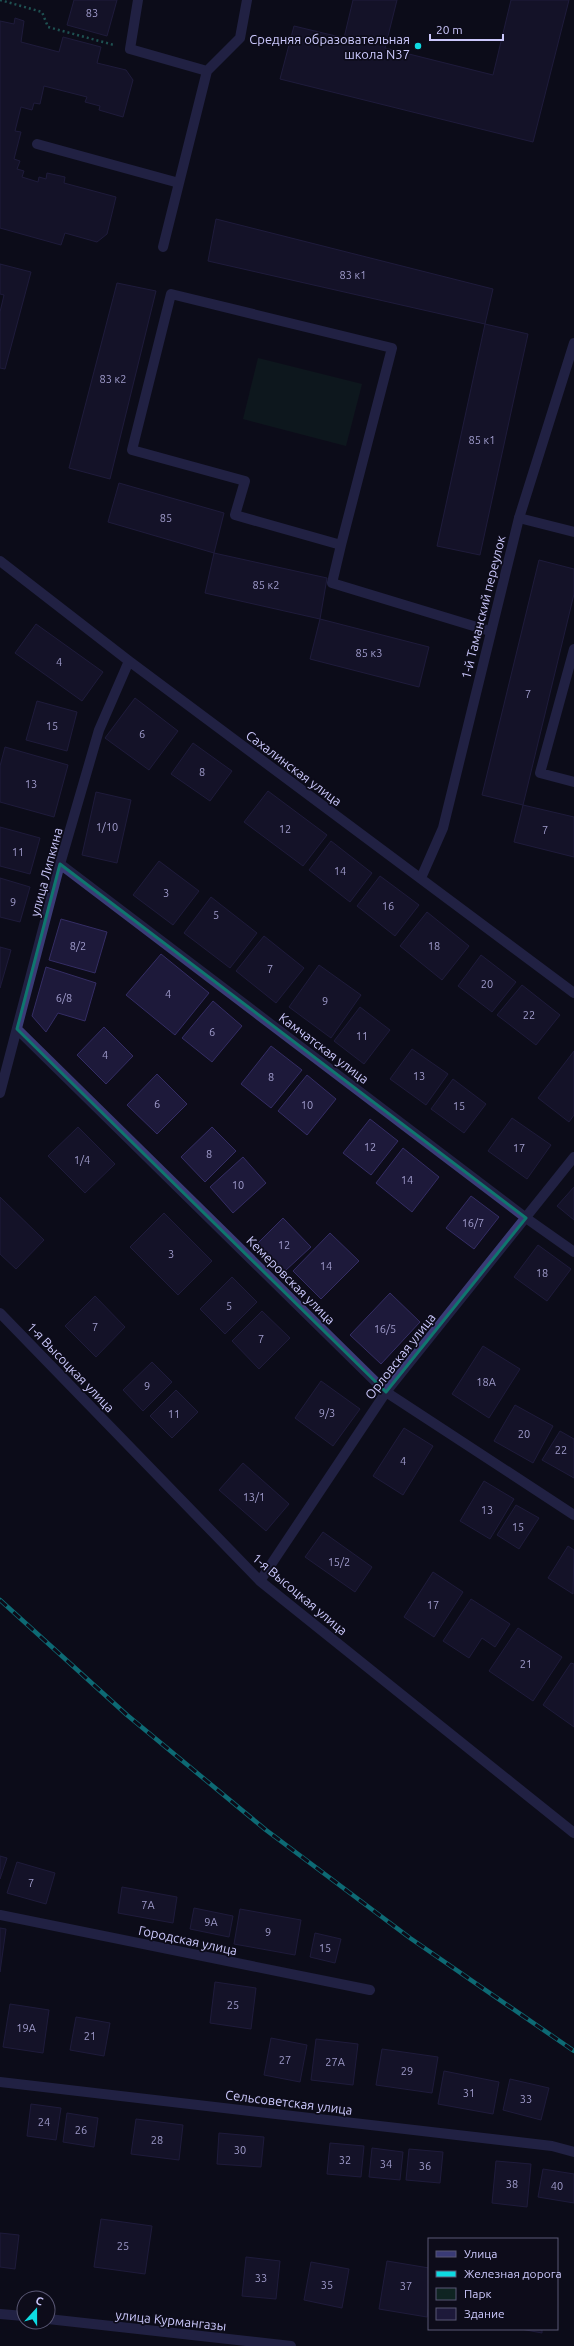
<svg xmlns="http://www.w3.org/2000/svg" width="574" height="2346" font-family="Ubuntu,sans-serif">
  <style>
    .green { fill: #0f2422 }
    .building { fill: #1d193a; stroke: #342d64 }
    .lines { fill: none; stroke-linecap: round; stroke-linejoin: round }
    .path { stroke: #34a596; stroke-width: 2.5; stroke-dasharray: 2 3; stroke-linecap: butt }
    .service { stroke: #3a3b76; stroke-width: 10 }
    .minor { stroke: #3a3b76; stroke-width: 10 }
    .rail-casing { stroke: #0edbe2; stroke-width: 4.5 }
    .rail { stroke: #0d0c1a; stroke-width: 3; stroke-dasharray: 9; stroke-linecap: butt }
    .marked { fill: none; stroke: #0f766e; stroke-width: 3; stroke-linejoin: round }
    .poi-dot { fill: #0edbe2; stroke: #0d0c1a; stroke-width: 1.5 }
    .labels { text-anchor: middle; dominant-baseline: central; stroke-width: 3.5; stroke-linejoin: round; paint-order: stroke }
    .number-label { font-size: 11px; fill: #a09ccc }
    .poi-label { font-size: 13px; fill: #cbc8fc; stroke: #0d0c1a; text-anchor: end }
    .street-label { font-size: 13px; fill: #cbc8fc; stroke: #0d0c1a }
  </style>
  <rect width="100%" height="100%" fill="#0d0c1a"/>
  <path class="green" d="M258,358L362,384L346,446L243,419Z"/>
  <path class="building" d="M74,0H117L107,36L67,25Z
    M353,0H397L385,48L493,75L511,0H569L533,142L280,79L294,26L344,38Z
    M15,18L24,21L21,42L59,52L63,37L101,47L97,63L126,70L133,80L123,117L99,110L100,106L85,102L87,97L44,86L40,104L34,103L32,110L21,107L15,131L21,132L14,159L20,161L17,169L24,171L22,177L38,182L39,177L46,179L47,173L65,177L64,183L116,197L107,234L97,242L65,233L61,245L0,228V21L14,24Z
    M216,219L493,289L485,324L208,261Z
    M0,264L31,272L5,369L0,368V312L4,295L0,294Z
    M117,283L156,291L110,479L69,468Z
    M485,324L528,334L480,555L437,546Z
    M119,483L224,513L214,553L108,522Z
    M214,553L327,578L320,619L205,593Z
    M539,560L574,569V594L523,805L482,795Z
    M320,619L429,647L419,687L310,659Z
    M36,624L103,672L82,701L15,653Z
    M135,698L178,731L149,770L105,738Z
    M37,701L77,712L67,751L26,740Z
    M193,743L232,771L210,801L171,774Z
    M5,747L68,765L54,817L0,802V766Z
    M268,791L327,835L303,866L244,822Z
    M96,792L131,800L117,863L82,855Z
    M523,805L574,817V857L514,842Z
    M0,827L40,838L30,874L0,866Z
    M331,841L372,873L350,902L309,870Z
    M159,861L199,891L173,925L133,895Z
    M380,876L419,905L395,936L357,906Z
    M0,878L30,887L20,922L0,917Z
    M211,897L257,933L230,968L184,933Z
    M427,912L469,946L442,980L400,946Z
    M61,919L107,932L95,973L49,960Z
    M264,936L304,968L276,1003L236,971Z
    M0,947L11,950L0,988Z
    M161,954L209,993L175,1035L126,995Z
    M481,955L516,982L492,1012L458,986Z
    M319,965L361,995L331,1038L289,1007Z
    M46,967L96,983L85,1021L58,1013L46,1032L32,1016Z
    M522,985L560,1015L536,1045L497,1015Z
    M213,1001L242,1026L212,1062L182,1038Z
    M360,1007L390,1030L364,1064L334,1041Z
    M104,1027L133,1056L106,1084L77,1055Z
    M271,1046L302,1070L271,1108L241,1084Z
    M412,1049L448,1074L426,1105L390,1079Z
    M574,1051V1115L569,1122L538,1098Z
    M157,1074L187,1104L157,1134L127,1105Z
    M307,1075L336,1099L307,1135L278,1111Z
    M453,1079L486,1104L464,1133L431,1109Z
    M512,1118L551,1145L527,1179L488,1151Z
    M370,1119L398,1141L371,1175L343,1153Z
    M78,1127L115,1164L85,1193L48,1156Z
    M212,1127L236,1151L205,1182L181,1157Z
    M403,1148L439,1177L412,1212L376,1183Z
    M243,1157L266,1183L233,1213L210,1187Z
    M574,1187V1220L557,1206Z
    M471,1196L499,1217L474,1249L446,1228Z
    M0,1197L44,1240L16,1269L0,1254Z
    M164,1213L212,1261L178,1295L130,1247Z
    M283,1218L311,1247L285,1271L257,1244Z
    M330,1233L359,1261L321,1299L293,1271Z
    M538,1245L571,1269L547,1301L514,1277Z
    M232,1277L257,1302L225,1334L200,1309Z
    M390,1293L420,1322L381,1364L350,1335Z
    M95,1296L125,1327L96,1357L65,1326Z
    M262,1311L290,1338L259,1369L232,1341Z
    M483,1346L520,1369L489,1418L452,1394Z
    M152,1362L172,1382L143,1411L123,1390Z
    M321,1381L360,1409L333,1446L295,1418Z
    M176,1390L198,1412L172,1438L150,1416Z
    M515,1405L553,1426L533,1463L494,1441Z
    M404,1428L433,1446L403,1495L373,1476Z
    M560,1431L574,1439V1478L542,1460Z
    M243,1463L289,1504L266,1531L219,1490Z
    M484,1481L514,1499L490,1539L460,1521Z
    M516,1505L539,1518L519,1549L497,1535Z
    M323,1532L372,1567L355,1592L305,1557Z
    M568,1546L574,1550L573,1594L548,1578Z
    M433,1572L463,1592L434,1637L404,1617Z
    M471,1599L510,1624L495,1647L482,1638L469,1658L443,1641Z
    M518,1628L562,1657L533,1701L489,1671Z
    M571,1663L574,1664V1727L543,1705Z
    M0,1856L7,1858L0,1879Z
    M17,1862L55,1873L46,1904L7,1893Z
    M122,1887L177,1897L173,1923L118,1913Z
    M194,1908L233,1916L229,1937L190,1929Z
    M240,1909L301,1920L295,1955L234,1944Z
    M0,1928L6,1929L0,1972Z
    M315,1933L341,1939L335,1963L310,1957Z
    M215,1982L256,1988L251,2029L210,2023Z
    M10,2004L49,2010L43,2053L3,2047Z
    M76,2017L110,2023L104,2056L70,2050Z
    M271,2038L307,2045L300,2082L264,2075Z
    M316,2039L358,2044L353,2085L311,2080Z
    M382,2049L438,2057L432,2093L376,2085Z
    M444,2071L499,2082L493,2114L438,2104Z
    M510,2079L549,2088L541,2120L503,2110Z
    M31,2104L61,2108L56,2140L27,2136Z
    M67,2113L98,2118L94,2147L63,2142Z
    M136,2119L183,2125L179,2160L131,2154Z
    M219,2133L264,2137L261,2167L217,2164Z
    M330,2143L364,2146L361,2177L327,2174Z
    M372,2148L403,2152L400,2180L369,2177Z
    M409,2149L443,2152L440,2183L406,2180Z
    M496,2161L531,2164L527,2207L492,2203Z
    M543,2169L574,2174V2203L538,2197Z
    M101,2219L152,2226L145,2274L94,2267Z
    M0,2233L19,2235L15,2269L0,2267Z
    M246,2257L280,2261L276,2299L242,2296Z
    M387,2261L429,2268V2304L427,2317L379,2309Z
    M311,2262L349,2269L342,2308L304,2300Z
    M521,2329H542V2333Z"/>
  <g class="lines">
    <path class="path" d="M0,0L42,12L48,27L114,45"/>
    <path class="service" d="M138,0L130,49L207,71L163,247
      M207,71L240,38L247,0
      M37,144L179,183
      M519,518L574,532
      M341,545L392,348L171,294L132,450L245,481L235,515L341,545L332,583L490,631
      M574,649L540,773L574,782"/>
    <path class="minor" d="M0,561L129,661L574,993
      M60,864L526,1218L574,1252
      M421,878L443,828L519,518L574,343
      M17,1029L386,1392L574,1515
      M0,1093L60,864L99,730L129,661
      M0,1313L260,1581L574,1833
      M260,1581L386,1392L574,1157
      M0,1915L370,1990
      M0,2082L552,2146L574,2152
      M0,2314L24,2316
      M48,2319L291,2346"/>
    <defs>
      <path id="rail" d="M0,1600L127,1715L266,1830L410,1938L574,2051"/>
    </defs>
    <use href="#rail" class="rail-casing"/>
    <use href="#rail" class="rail"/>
  </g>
  <path d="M0 0H574V2346H0ZM60,864L526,1218L386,1392L17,1029Z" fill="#0d0c1a" fill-opacity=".55" fill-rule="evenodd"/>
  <path class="marked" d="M60,864L526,1218L386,1392L17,1029Z"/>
  <circle class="poi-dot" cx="418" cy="46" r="4"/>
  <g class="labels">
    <g class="number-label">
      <text x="92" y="13">83</text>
      <text x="353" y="275">83 к1</text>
      <text x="113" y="379">83 к2</text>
      <text x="482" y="440">85 к1</text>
      <text x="166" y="518">85</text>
      <text x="266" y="585">85 к2</text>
      <text x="369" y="653">85 к3</text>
      <text x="59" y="662">4</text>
      <text x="528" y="694">7</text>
      <text x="52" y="726">15</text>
      <text x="142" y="734">6</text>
      <text x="202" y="772">8</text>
      <text x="31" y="784">13</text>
      <text x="107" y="827">1/10</text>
      <text x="285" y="829">12</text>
      <text x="545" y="830">7</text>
      <text x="18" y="852">11</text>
      <text x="340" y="871">14</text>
      <text x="166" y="893">3</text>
      <text x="13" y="902">9</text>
      <text x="388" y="906">16</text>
      <text x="216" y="915">5</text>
      <text x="78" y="946">8/2</text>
      <text x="434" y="946">18</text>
      <text x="270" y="969">7</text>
      <text x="487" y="984">20</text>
      <text x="168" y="994">4</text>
      <text x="64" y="998">6/8</text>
      <text x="325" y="1001">9</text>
      <text x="529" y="1015">22</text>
      <text x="212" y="1032">6</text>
      <text x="362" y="1036">11</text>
      <text x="105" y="1055">4</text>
      <text x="419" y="1076">13</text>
      <text x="271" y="1077">8</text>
      <text x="157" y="1104">6</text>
      <text x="307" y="1105">10</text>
      <text x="459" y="1106">15</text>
      <text x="370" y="1147">12</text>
      <text x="519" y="1148">17</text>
      <text x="209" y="1154">8</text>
      <text x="82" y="1160">1/4</text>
      <text x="407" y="1180">14</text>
      <text x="238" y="1185">10</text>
      <text x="473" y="1223">16/7</text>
      <text x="284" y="1245">12</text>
      <text x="171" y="1254">3</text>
      <text x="326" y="1266">14</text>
      <text x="542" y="1273">18</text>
      <text x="229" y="1306">5</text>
      <text x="95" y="1327">7</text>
      <text x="385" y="1329">16/5</text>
      <text x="261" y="1339">7</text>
      <text x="486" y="1382">18А</text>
      <text x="147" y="1386">9</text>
      <text x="327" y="1413">9/3</text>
      <text x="174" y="1414">11</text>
      <text x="524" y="1434">20</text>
      <text x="561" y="1450">22</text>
      <text x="403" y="1461">4</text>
      <text x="254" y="1497">13/1</text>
      <text x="487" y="1510">13</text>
      <text x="518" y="1527">15</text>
      <text x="339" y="1562">15/2</text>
      <text x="433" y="1605">17</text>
      <text x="526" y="1664">21</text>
      <text x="31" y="1883">7</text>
      <text x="148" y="1905">7А</text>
      <text x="211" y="1922">9А</text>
      <text x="268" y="1932">9</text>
      <text x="325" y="1948">15</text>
      <text x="233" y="2005">25</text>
      <text x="26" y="2028">19А</text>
      <text x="90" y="2036">21</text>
      <text x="285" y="2060">27</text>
      <text x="335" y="2062">27А</text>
      <text x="407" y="2071">29</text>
      <text x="469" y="2093">31</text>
      <text x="526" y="2099">33</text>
      <text x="44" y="2122">24</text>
      <text x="81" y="2130">26</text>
      <text x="157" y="2140">28</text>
      <text x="240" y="2150">30</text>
      <text x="345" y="2160">32</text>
      <text x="386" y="2164">34</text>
      <text x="425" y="2166">36</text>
      <text x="512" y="2184">38</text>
      <text x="557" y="2186">40</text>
      <text x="123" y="2246">25</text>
      <text x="261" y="2278">33</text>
      <text x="327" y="2285">35</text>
      <text x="406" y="2286">37</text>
    </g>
    <g class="poi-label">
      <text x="410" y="39">Средняя образовательная<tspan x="410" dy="15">школа N37</tspan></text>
    </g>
    <g class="street-label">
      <text transform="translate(483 607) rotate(-76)">1-й Таманский переулок</text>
      <text transform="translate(294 768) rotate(37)">Сахалинская улица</text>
      <text transform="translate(46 872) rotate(-75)">улица Липкина</text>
      <text transform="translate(324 1048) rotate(37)">Камчатская улица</text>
      <text transform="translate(291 1280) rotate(45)">Кемеровская улица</text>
      <text transform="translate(400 1356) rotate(-52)">Орловская улица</text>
      <text transform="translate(71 1367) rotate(46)">1-я Высоцкая улица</text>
      <text transform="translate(300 1594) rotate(40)">1-я Высоцкая улица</text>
      <text transform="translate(188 1940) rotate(12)">Городская улица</text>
      <text transform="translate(289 2102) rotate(7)">Сельсоветская улица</text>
      <text transform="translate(171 2320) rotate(6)">улица Курмангазы</text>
    </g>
  </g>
  <rect x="428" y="2238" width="130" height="92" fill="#0d0c1a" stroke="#595774"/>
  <rect x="436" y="2251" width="20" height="6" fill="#3a3b76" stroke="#595774"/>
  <text x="464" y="2258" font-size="12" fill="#cbc8fc">Улица</text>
  <rect x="436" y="2271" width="20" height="6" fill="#0edbe2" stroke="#595774"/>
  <text x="464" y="2278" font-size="12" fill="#cbc8fc">Железная дорога</text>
  <rect x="436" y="2288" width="20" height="12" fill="#0f2422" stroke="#595774"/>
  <text x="464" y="2298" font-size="12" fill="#cbc8fc">Парк</text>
  <rect x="436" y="2308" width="20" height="12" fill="#1d193a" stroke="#595774"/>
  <text x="464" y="2318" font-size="12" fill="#cbc8fc">Здание</text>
  <g transform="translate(36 2310) rotate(21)"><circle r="19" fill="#0d0c1a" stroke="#595774"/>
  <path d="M0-3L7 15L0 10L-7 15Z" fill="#0edbe2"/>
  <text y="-6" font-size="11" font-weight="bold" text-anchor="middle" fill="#cbc8fc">С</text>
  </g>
  <path d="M430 34v6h73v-6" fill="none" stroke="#cbc8fc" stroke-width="2"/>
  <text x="436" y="34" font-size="12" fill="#cbc8fc" stroke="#0d0c1a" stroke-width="3" paint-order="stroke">20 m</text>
</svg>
